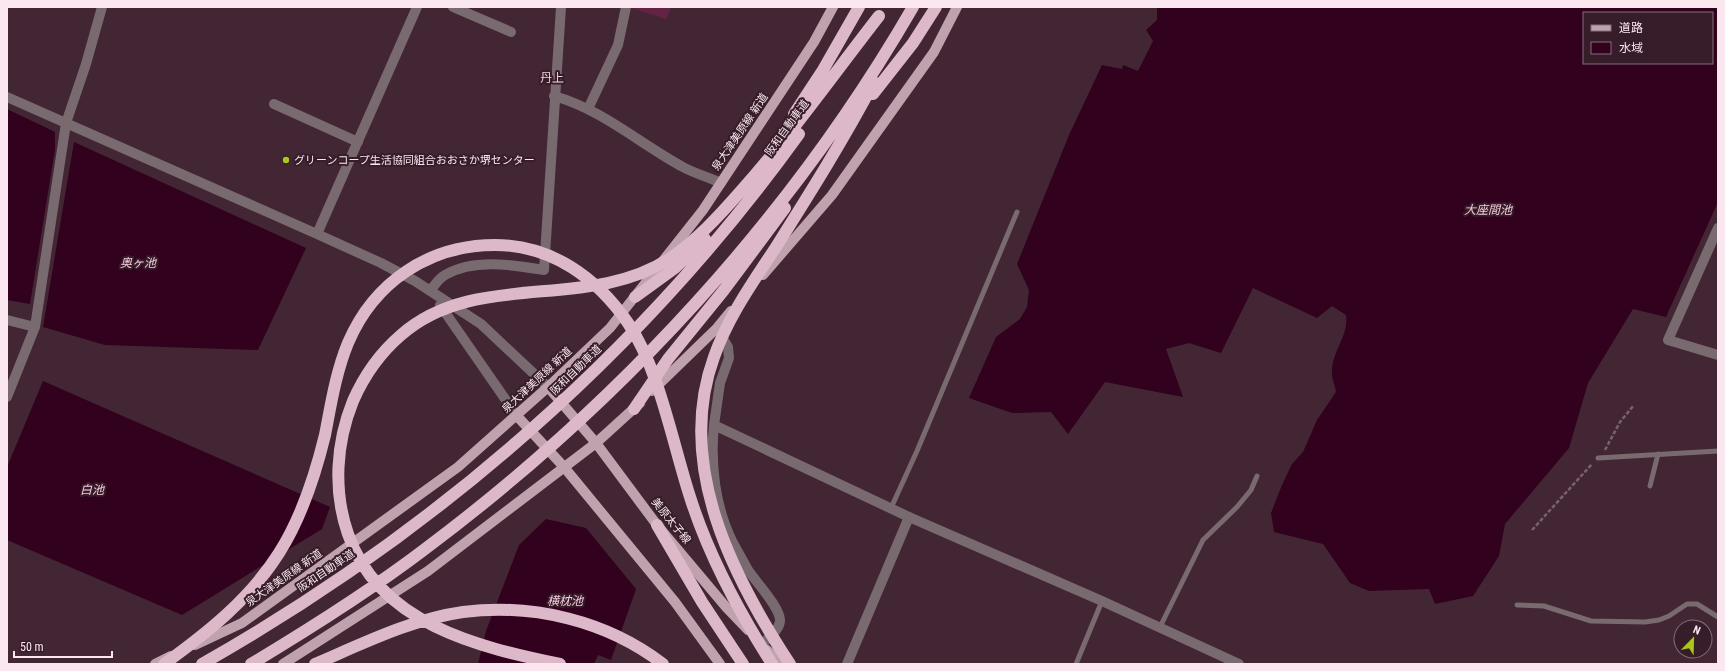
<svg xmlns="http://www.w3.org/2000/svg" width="1725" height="671" font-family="'Roboto Condensed','Noto Sans JP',sans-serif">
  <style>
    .green { fill: #642245 }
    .water { fill: #32011d; fill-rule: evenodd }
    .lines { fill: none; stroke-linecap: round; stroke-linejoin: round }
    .path { stroke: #7a616d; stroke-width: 2.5; stroke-dasharray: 4 2; stroke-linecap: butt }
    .service { stroke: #796a70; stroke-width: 5 }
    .minor { stroke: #796a70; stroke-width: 10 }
    .tertiary { stroke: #796a70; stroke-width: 10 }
    .primary { stroke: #c0a2af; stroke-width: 10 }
    .motorway { stroke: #ddb8c8; stroke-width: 12 }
    .poi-dot { fill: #a9c71a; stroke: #371d29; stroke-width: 1.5 }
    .labels { text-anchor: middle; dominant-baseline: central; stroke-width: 4; stroke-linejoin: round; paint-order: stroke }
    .street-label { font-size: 11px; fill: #fae7ef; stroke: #371d29 }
    .poi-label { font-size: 11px; fill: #fae7ef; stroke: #371d29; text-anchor: start }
    .neighbourhood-label { font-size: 12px; fill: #f4cfde; stroke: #371d29 }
    .water-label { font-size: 12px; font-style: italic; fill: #f6cadd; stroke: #371d29 }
  </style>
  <rect width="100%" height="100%" fill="#422633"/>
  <path class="green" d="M628,7H671L666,19Z"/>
  <path class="water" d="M1157,7H1718V202L1666,317L1633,309L1588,383L1569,448L1505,524L1499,556L1473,596L1435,604L1429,589L1369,591L1350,583L1323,544L1274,532L1271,513L1282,485L1292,464L1303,452L1317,420L1336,392C1335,385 1331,377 1332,370C1333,350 1349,335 1346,315L1332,306L1317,318L1253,288L1221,353L1189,343L1166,349L1183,397L1105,382L1068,434L1051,412L1012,413L969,398L996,337L1020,319L1027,307L1029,290L1017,264L1069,135L1102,65L1122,69L1123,65L1138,71L1153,41L1146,30L1157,20ZM1584,13H1712V63H1584Z
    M7,109L55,132V149L30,304L7,300Z
    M74,142L306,248L258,350L105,345L43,327Z
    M43,381L330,507L322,529L182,615L7,540V467Z
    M546,519L586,528L636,589L611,660L598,655L594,664H478L486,631L519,545Z"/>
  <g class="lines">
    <path class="path" d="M1605,450L1620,422L1634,405
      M1532,530L1592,464"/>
    <path class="service" d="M1598,458L1718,451
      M1650,486L1658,454
      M891,508L917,451L1017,212
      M1517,605L1544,606L1591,621L1645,622L1659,620L1669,616L1687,604H1697L1718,617
      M1160,627L1203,540L1237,507L1251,490L1257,476
      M1076,664L1102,601"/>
    <path class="minor" d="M453,7L511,32
      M554,96C601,109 639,143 681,166C693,173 708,177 721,183
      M7,97L317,234L381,263L415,281L481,324L548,387
      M274,104L358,142
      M588,109L618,45L626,7
      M1718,228L1668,340L1718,355
      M317,234L417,7
      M430,291C434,286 439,278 445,275C474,258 513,265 544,270L561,7
      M440,305L517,416
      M7,320L35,327
      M719,332L728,347L729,358L720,383L714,425L909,517L847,664
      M7,397L35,327L66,123L86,64L102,7
      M714,425C710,464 715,507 733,543C738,552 743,561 748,570C755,581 781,608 780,621C779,631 768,638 762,644"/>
    <path class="tertiary" d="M909,517L1102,601L1239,664"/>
    <path class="primary" d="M763,275L832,195L934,52L957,7
      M548,387L596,443L657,525L726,607L748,630
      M652,391L717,328L731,311
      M517,416L564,467L675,602L720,664
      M195,645L242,623L458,467L548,387L610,328L703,210L814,42L833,7
      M767,650L781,664
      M155,664L171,656
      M283,664L428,571L596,443L640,403"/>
    <path class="motorway" d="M873,94L913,43L936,7
      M794,114L823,70L859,7
      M635,297L675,268L705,239
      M634,409L668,359L724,290L785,208
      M657,525L702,602L743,664
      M164,664C207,633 250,599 279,553C302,517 315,476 325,435C331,404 336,372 348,343C374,282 429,245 495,245C552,245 597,278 628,323C660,370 673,446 691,500C710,559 739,612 772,664
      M202,664C435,532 642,352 799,134
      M251,664C311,628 370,591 425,549C620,403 791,218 913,7
      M315,664C362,644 412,619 463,612C533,603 607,621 663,664
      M560,664C478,647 379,624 348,534C333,491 336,443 353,401C364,376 380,353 401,335C476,269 587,312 669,259C696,241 719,216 740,192C790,136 833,75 879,16
      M790,664C732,576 675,464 714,357C728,317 753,282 776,247C810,193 844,139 874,82"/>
  </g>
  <circle class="poi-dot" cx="286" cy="160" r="4"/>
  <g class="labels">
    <g class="street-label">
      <text transform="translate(787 128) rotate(-54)">阪和自動車道</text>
      <text transform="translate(740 132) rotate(-56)">泉大津美原線 新道</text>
      <text transform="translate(576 370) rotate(-44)">阪和自動車道</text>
      <text transform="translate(537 380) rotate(-43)">泉大津美原線 新道</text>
      <text transform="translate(671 521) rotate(51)">美原太子線</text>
      <text transform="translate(326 571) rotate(-34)">阪和自動車道</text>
      <text transform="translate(284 578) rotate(-35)">泉大津美原線 新道</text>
    </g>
    <g class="poi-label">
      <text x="294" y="160">グリーンコープ生活協同組合おおさか堺センター</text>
    </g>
    <g class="neighbourhood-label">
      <text x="552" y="78">丹上</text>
    </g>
    <g class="water-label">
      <text x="1488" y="210">大座間池</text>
      <text x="138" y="263">奥ヶ池</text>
      <text x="92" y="490">白池</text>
      <text x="565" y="601">横枕池</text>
    </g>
  </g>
  <rect width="1725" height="671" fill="none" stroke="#fae7ef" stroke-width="16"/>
  <rect x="1583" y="12" width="130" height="52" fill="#371d29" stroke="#856e78"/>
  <rect x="1591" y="25" width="20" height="6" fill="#c0a2af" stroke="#856e78"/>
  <text x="1619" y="32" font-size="12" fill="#fae7ef">道路</text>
  <rect x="1591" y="42" width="20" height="12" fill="#32011d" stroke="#856e78"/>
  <text x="1619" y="52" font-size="12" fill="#fae7ef">水域</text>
  <g transform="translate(1693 639) rotate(23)"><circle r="19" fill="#371d29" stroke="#856e78"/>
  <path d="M0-3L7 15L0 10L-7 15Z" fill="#a9c71a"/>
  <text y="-6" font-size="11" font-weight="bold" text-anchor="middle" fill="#fae7ef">N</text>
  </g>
  <path d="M14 651v6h98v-6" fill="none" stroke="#fae7ef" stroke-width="2"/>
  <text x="20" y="651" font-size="12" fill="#fae7ef" stroke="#371d29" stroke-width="3" paint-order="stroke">50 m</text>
</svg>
